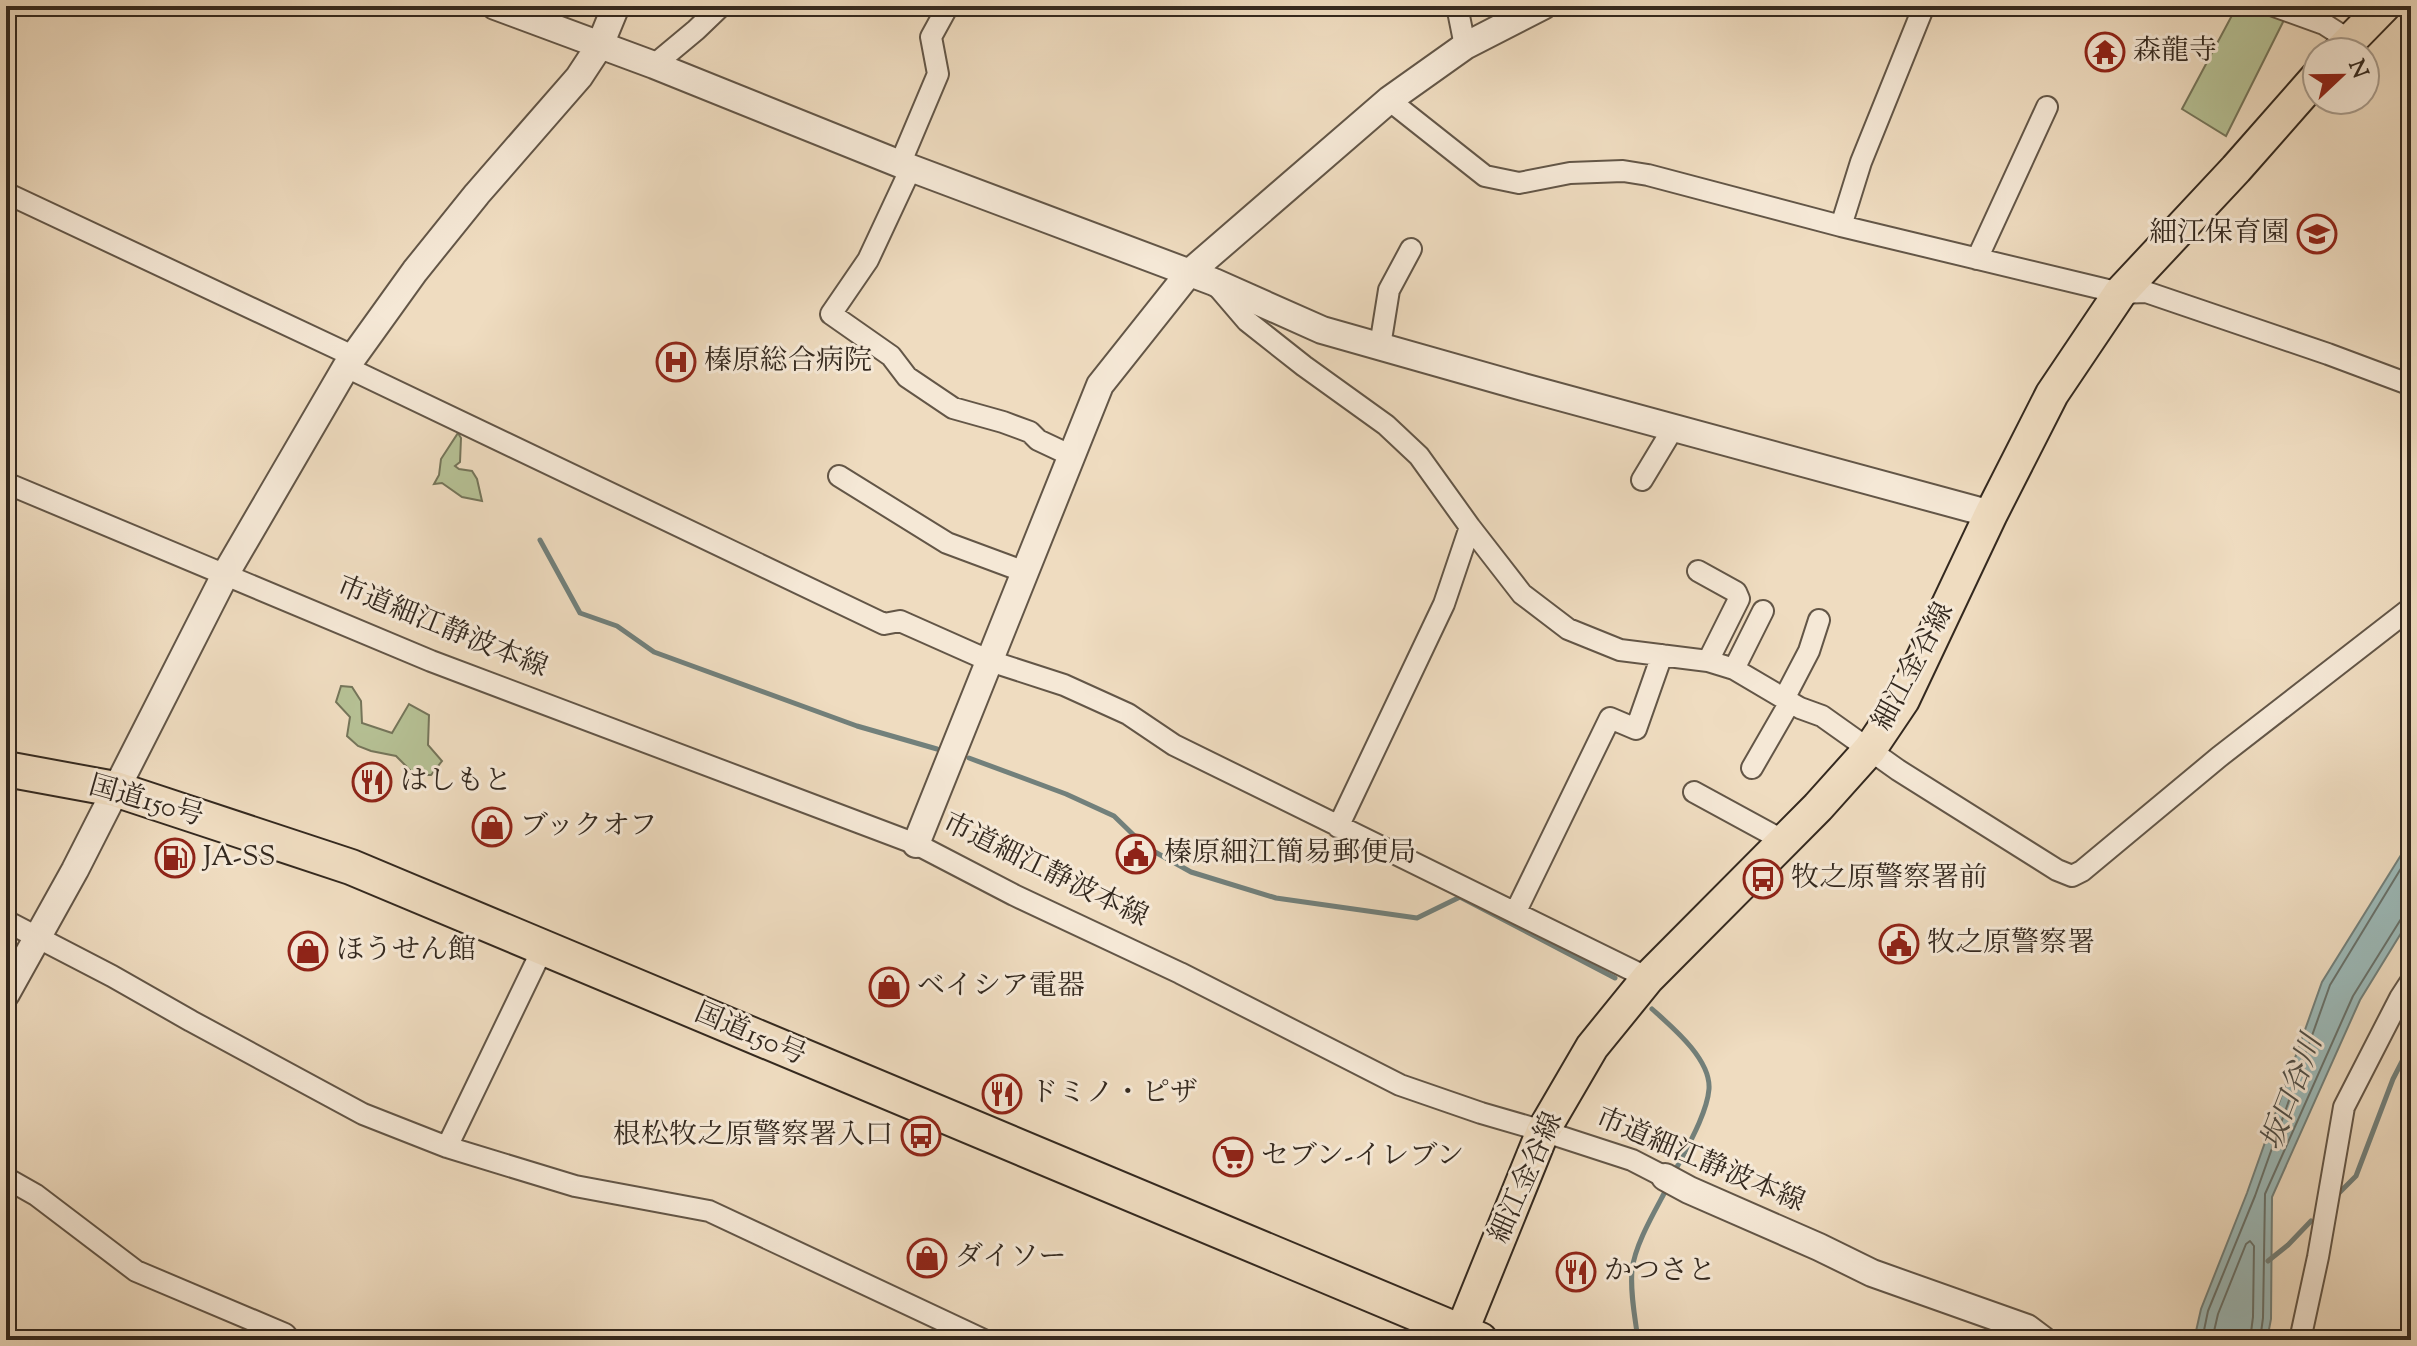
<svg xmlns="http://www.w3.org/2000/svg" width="2417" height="1346" font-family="'Sorts Mill Goudy','Noto Serif JP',serif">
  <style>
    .green { fill: #b6c195; stroke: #75755a; stroke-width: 2 }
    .water { fill: #9cbab9; stroke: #72807b; stroke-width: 2 }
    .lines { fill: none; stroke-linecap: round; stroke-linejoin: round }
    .shore { stroke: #68726c; stroke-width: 2 }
    .stream { stroke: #72807b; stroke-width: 5 }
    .minor-casing { stroke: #635647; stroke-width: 24 }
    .tertiary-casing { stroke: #635647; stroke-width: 30 }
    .primary-casing { stroke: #34291f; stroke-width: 36 }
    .trunk-casing { stroke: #34291f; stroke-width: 38 }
    .minor { stroke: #f5e8d6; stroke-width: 20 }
    .tertiary { stroke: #f5e8d6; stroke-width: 26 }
    .primary { stroke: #efdcc0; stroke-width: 32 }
    .trunk { stroke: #efdcc0; stroke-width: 34 }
    .labels { text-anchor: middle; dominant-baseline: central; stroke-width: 6; stroke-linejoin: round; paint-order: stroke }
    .poi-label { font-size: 28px; fill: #34291f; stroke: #f5e8d6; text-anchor: start }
    .street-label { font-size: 28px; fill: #34291f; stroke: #f5e8d6 }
    .water-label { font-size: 30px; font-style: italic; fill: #4e4d46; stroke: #f5e8d6 }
  </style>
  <rect width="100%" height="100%" fill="#efdcc0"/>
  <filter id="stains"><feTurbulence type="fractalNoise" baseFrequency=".0025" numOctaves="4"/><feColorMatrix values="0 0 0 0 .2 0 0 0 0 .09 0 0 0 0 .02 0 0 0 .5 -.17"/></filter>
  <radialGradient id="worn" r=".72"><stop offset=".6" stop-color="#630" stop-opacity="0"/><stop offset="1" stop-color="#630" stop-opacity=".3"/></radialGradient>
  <path class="green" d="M2237,6H2255L2286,16L2226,136L2182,109Z
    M458,433L461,438L460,462L455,466L459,469L472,471L477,479L482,501L462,497L442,483L434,484L439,475L441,459Z
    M341,686L352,687L361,701L362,723L392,733L409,704L429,715L428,745L442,761L431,775H415L396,756L371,751L358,746L347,736L350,717L336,702Z"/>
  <path class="water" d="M2411,839V917L2360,1000L2272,1197L2271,1319L2267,1340H2194L2201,1309L2247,1193L2322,982Z"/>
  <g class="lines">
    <path class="shore" d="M2202,1340L2208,1311L2255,1196L2330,985L2411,852
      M2212,1340L2218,1314L2246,1244L2250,1241L2254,1246L2253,1317L2250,1340
      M2260,1340L2263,1318L2265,1194L2353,996L2401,919L2411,915"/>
    <path class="stream" d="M540,540L580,613L617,626L654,652L857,726L937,749
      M969,758L1066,794L1114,816L1146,847L1191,872L1276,898L1417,918L1460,897L1615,978
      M1652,1009C1672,1027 1711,1059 1709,1089C1707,1114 1686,1149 1675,1171
      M2336,1196L2356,1176L2393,1079L2411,1044
      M2268,1261L2288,1245L2311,1221
      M1638,1340C1635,1317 1630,1293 1632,1270C1635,1244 1655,1211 1667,1188"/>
    <defs>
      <path id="minor" d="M1457,6L1465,46
        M2274,6L2324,24L2349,40
        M654,65L696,30L721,6
        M1389,100L1485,176L1519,183L1570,173L1623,171L1648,175L1841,226L2120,293L2146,292L2328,354L2411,385
        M900,164L938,74L931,37L948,6
        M911,168L868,260L831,314L891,356L907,377L953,408L1003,422L1030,432L1038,440L1072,456
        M6,193L353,356
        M1841,226L1861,162L1924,6
        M1977,259L2047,107
        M1217,286L1247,321L1304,366L1386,425L1419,456L1470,527L1522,594L1568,629L1620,650L1708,661L1734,669L1800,708L1822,716L1898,770L2057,870L2072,876L2082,871L2219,757L2411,608
        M1380,346L1389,290L1411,249
        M346,367L884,624L900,621L990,661L1064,685L1128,714L1174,745L1648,978
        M839,476L947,543L1025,572
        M1642,480L1674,427
        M6,483L431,661L916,844L1014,895L1180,973L1400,1085L1481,1113L1543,1131L1632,1160L1665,1177
        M1698,571L1736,592L1739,599L1708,661
        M1734,669L1763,611
        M1784,699L1809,651L1819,620
        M1752,768L1790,702
        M1694,792L1784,841
        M1338,827L1444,604L1470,527
        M1516,911L1610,718L1636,729L1662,655
        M6,921L112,976L191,1021L363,1114L447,1147L575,1186L709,1211L984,1340
        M447,1147L543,948
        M6,1178L36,1195L136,1271L285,1334L290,1340
        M2300,1340L2318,1257L2344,1107L2400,998L2411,981
        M2409,1340L2411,1337"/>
      <path id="tertiary" d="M495,6L654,65L900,164L1214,282L1322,330L1523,387L1991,514
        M916,844L1100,385L1189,273L1389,100L1465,46L1543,6
        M6,994L75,870L226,573L346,367L415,271L477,194L579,77L600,45L616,6
        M1665,1177L1689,1190L1819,1247L1872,1273L2027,1328L2043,1340"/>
      <path id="primary" d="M2339,52L2384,6
        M1461,1333L1543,1131L1592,1047L1648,978L1818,807L1870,749L1903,700L1991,514L2052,394L2120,293L2236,169L2317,77"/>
      <path id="trunk" d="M6,769L115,789L351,867L1480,1340"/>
    </defs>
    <use href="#minor" class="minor-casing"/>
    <use href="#tertiary" class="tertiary-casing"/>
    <use href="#primary" class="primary-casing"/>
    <use href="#trunk" class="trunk-casing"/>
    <use href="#minor" class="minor"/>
    <use href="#tertiary" class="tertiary"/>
    <use href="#primary" class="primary"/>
    <use href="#trunk" class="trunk"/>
  </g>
  <defs>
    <symbol id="temple-ring" viewBox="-11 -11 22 22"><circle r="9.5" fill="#f5e8d6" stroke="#8f2418" stroke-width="1.5"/><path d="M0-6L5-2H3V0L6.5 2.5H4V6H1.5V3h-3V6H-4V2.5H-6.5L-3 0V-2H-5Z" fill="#8f2418"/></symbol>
    <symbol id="school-ring" viewBox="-11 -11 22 22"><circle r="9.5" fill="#f5e8d6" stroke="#8f2418" stroke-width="1.5"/><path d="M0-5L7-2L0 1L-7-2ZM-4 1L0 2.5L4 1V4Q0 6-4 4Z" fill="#8f2418"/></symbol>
    <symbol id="hospital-ring" viewBox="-11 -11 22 22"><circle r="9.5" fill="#f5e8d6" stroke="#8f2418" stroke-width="1.5"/><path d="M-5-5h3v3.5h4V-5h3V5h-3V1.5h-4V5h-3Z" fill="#8f2418"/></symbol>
    <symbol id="restaurant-ring" viewBox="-11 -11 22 22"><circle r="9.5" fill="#f5e8d6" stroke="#8f2418" stroke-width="1.5"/><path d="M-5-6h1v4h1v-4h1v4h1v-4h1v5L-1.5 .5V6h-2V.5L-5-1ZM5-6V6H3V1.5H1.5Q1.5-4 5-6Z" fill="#8f2418"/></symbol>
    <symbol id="shop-ring" viewBox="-11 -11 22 22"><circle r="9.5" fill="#f5e8d6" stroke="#8f2418" stroke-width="1.5"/><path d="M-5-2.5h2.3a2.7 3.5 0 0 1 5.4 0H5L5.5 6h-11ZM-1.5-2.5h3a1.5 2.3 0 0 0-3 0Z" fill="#8f2418"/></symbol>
    <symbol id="civic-ring" viewBox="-11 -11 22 22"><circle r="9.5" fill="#f5e8d6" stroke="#8f2418" stroke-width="1.5"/><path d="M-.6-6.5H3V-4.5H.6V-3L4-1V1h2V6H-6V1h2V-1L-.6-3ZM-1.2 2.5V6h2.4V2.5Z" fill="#8f2418"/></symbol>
    <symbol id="fuel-ring" viewBox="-11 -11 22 22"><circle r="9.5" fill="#f5e8d6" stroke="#8f2418" stroke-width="1.5"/><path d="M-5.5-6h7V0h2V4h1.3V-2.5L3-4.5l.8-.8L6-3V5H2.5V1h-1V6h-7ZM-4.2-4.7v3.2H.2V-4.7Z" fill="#8f2418"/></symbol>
    <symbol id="bus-ring" viewBox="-11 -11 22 22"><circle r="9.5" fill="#f5e8d6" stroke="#8f2418" stroke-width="1.5"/><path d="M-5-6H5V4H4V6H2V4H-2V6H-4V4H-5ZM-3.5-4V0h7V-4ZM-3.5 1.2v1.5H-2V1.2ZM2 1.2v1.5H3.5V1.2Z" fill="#8f2418"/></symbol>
    <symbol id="supermarket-ring" viewBox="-11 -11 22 22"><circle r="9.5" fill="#f5e8d6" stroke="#8f2418" stroke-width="1.5"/><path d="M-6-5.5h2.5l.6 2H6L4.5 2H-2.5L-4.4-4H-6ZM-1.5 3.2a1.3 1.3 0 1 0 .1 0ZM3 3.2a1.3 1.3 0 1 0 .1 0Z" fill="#8f2418"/></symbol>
  </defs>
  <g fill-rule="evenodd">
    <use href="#temple-ring" x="2083" y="30" width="44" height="44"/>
    <use href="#school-ring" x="2295" y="212" width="44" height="44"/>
    <use href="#hospital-ring" x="654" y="340" width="44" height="44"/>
    <use href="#restaurant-ring" x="350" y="760" width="44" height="44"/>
    <use href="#shop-ring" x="470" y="805" width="44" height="44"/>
    <use href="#civic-ring" x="1114" y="832" width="44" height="44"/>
    <use href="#fuel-ring" x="153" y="836" width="44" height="44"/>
    <use href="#bus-ring" x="1741" y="857" width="44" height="44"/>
    <use href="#civic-ring" x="1877" y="922" width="44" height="44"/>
    <use href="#shop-ring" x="286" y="929" width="44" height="44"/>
    <use href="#shop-ring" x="867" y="965" width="44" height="44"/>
    <use href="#restaurant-ring" x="980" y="1072" width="44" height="44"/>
    <use href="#bus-ring" x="899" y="1114" width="44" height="44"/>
    <use href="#supermarket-ring" x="1211" y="1135" width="44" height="44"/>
    <use href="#shop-ring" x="905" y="1236" width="44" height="44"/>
    <use href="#restaurant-ring" x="1554" y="1250" width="44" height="44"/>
  </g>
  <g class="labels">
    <g class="poi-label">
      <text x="2133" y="52">森龍寺</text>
      <text x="2289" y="234" text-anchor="end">細江保育園</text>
      <text x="704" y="362">榛原総合病院</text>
      <text x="400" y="782">はしもと</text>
      <text x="520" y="827">ブックオフ</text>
      <text x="1164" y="854">榛原細江簡易郵便局</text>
      <text x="203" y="858">JA-SS</text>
      <text x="1791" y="879">牧之原警察署前</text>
      <text x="1927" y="944">牧之原警察署</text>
      <text x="336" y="951">ほうせん館</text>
      <text x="917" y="987">ベイシア電器</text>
      <text x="1030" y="1094">ドミノ・ピザ</text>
      <text x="893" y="1136" text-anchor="end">根松牧之原警察署入口</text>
      <text x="1261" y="1157">セブン-イレブン</text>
      <text x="955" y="1258">ダイソー</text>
      <text x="1604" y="1272">かつさと</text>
    </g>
    <g class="street-label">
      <text transform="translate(442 628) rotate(22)">市道細江静波本線</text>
      <text transform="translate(1914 667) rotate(-62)">細江金谷線</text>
      <text transform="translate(146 802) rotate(16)">国道150号</text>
      <text transform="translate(1045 871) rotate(26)">市道細江静波本線</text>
      <text transform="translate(750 1035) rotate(23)">国道150号</text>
      <text transform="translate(1700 1161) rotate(23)">市道細江静波本線</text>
      <text transform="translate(1527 1178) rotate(-66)">細江金谷線</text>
    </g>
    <g class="water-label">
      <text transform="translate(2293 1093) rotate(-69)">坂口谷川</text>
    </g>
  </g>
  <rect width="2417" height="1346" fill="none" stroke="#efdcc0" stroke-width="32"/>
  <rect x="8" y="8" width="2401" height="1330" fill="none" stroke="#34291f" stroke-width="4"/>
  <rect x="16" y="16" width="2385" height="1314" fill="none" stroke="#34291f" stroke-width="2"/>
  <g transform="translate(2341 76) rotate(68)"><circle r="38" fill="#f5e8d6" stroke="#a89c8d" stroke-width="2"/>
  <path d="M0-6L14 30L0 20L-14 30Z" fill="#8f2418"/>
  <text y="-12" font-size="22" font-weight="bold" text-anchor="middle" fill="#34291f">N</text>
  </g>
  <rect width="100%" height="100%" filter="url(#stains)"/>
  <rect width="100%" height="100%" fill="url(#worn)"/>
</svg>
